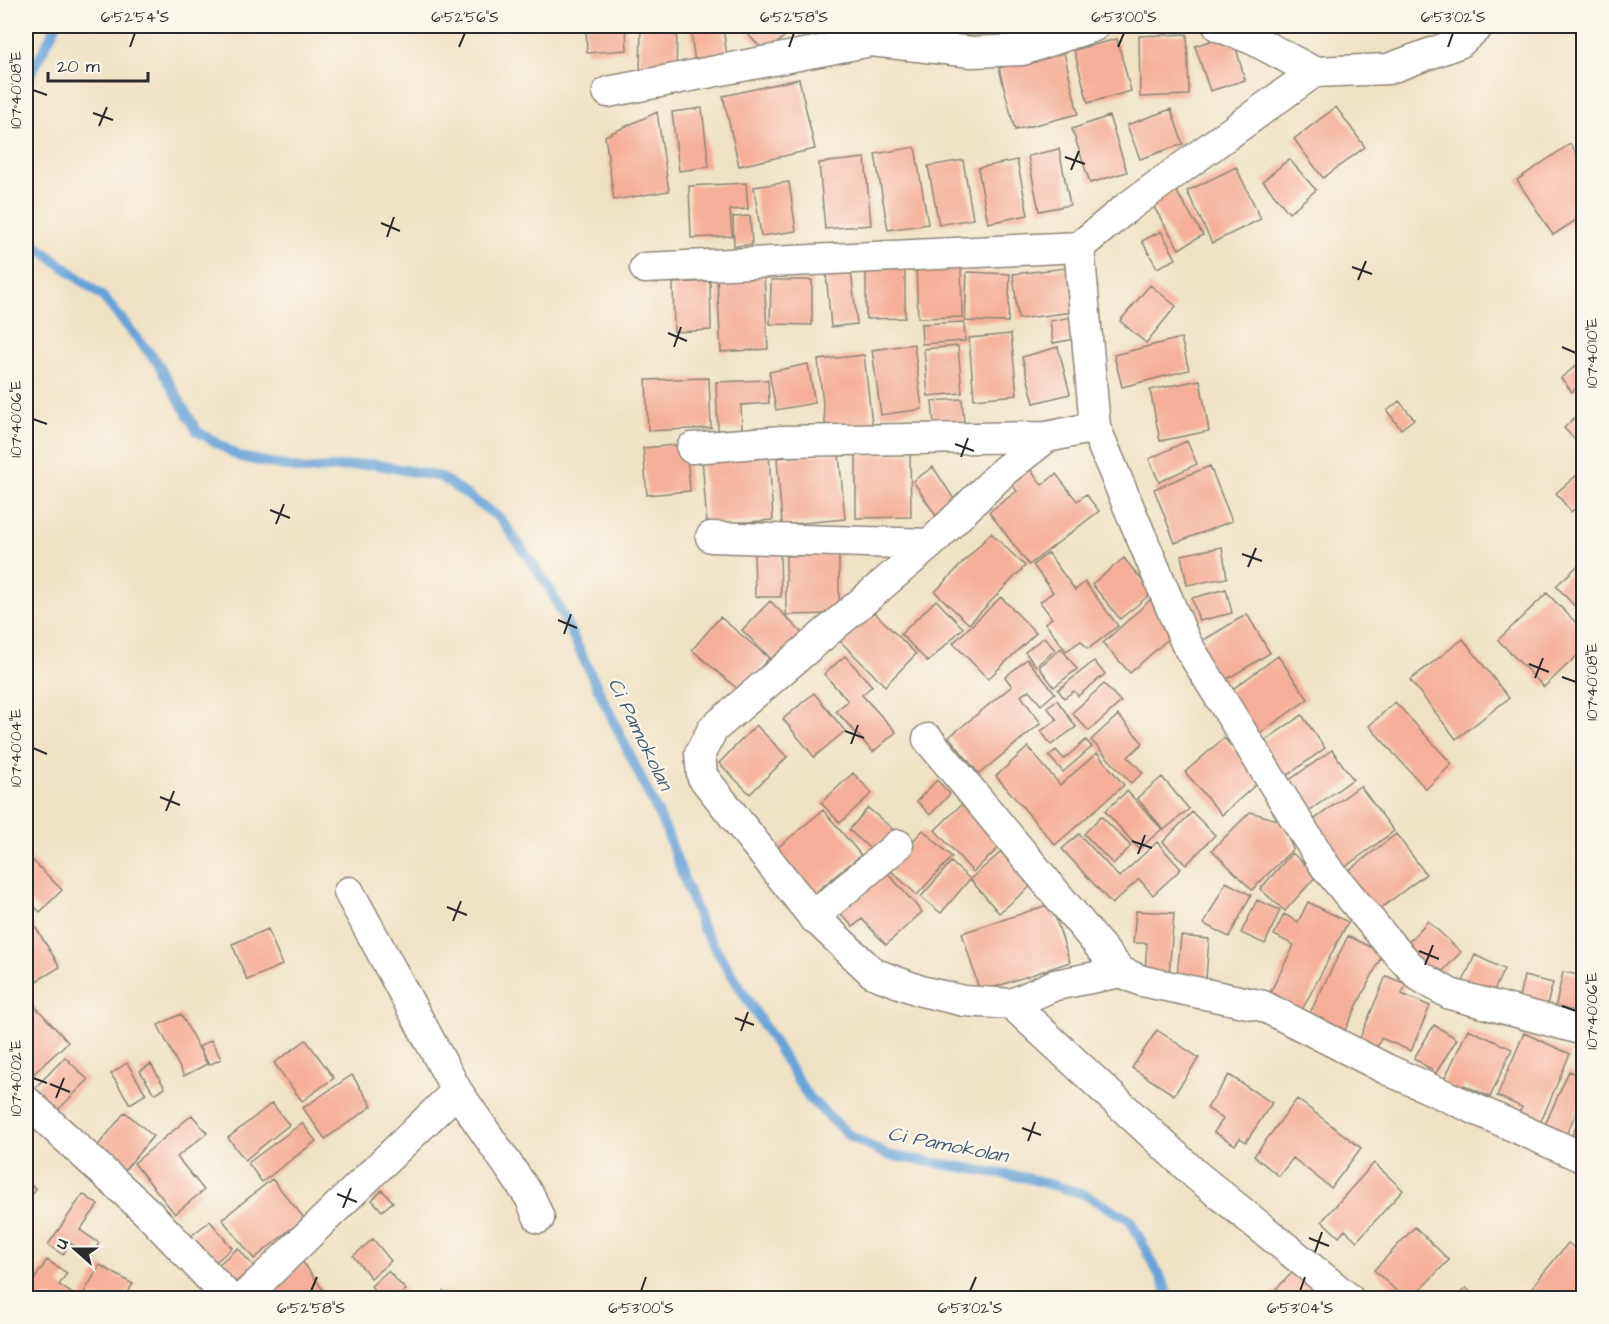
<svg xmlns="http://www.w3.org/2000/svg" width="1609" height="1324" font-family="'Architects Daughter',sans-serif">
  <style>
    .lines { fill: none; stroke-linecap: round; stroke-linejoin: round }
    .stream { stroke: #68a3d8; stroke-width: 10 }
    .building { fill: #f5ae99 }
    .minor-casing { stroke: #8e8678; stroke-width: 33 }
    .minor { stroke: #fff; stroke-width: 30 }
    .ticks { fill: none; stroke: #2b2b2b; stroke-width: 2 }
    .labels { text-anchor: middle; dominant-baseline: central; stroke-width: 4.5; stroke-linejoin: round; paint-order: stroke }
    .water-label { font-size: 20px; font-style: italic; fill: #435b70; stroke: #fbf7ec }
    .neatline { fill: none; stroke: #2b2b2b; stroke-width: 2 }
    .ticks-label { font-size: 15px; text-anchor: middle; fill: #2b2b2b }
  </style>
  <rect width="100%" height="100%" fill="#fbf7ec"/>
  <filter id="ink" filterUnits="userSpaceOnUse"><feTurbulence type="fractalNoise" baseFrequency=".0167" numOctaves="2"/><feDisplacementMap in="SourceGraphic" scale="12" xChannelSelector="R" yChannelSelector="G"/><feConvolveMatrix kernelMatrix="1 2 1 2 8 2 1 2 1" color-interpolation-filters="sRGB"/></filter>
  <filter id="wash" filterUnits="userSpaceOnUse"><feTurbulence type="fractalNoise" baseFrequency=".008" numOctaves="4" result="noise"/><feDisplacementMap in="SourceGraphic" scale="24" xChannelSelector="R" yChannelSelector="G"/><feGaussianBlur stdDeviation="1.35" result="paint"/><feColorMatrix in="noise" values="0 0 0 0 0 0 0 0 0 0 0 0 0 0 0 0 0 1.4 0 .05"/><feComposite in="paint" operator="in"/></filter>
  <g filter="url(#wash)">
    <rect width="100%" height="100%" fill="#f0e2c5"/>
    <g class="lines">
      <path class="stream" d="M26,83L56,26
        M26,241L35,245L103,297L157,362L197,431L240,457L305,470L373,464L441,477L501,519L550,589L666,830L702,927L809,1098L849,1135L887,1155L1027,1178L1084,1194L1130,1220L1165,1286L1169,1298"/>
    </g>
    <g id="blocks">
      <path class="building" d="M586,26H626L627,50L587,53Z
        M641,26H677L676,76H640Z
        M690,26H723L728,65L696,70Z
        M740,26H796L766,53Z
        M895,26H925L913,40Z
        M1187,34L1189,95L1140,97L1139,36Z
        M1232,34L1245,80L1210,91L1195,46Z
        M1117,39L1131,91L1088,103L1074,50Z
        M1064,52L1078,114L1015,130L999,68Z
        M799,79L815,149L739,166L723,96Z
        M1336,107L1365,147L1323,178L1294,139Z
        M702,108L709,167L679,171L672,112Z
        M1171,109L1183,144L1140,159L1127,125Z
        M657,112L669,191L614,200L605,136Z
        M1109,116L1127,172L1090,183L1072,129Z
        M1570,144L1584,165V215L1553,235L1517,180Z
        M915,147L928,224L888,230L875,154Z
        M1059,149L1070,205L1039,211L1028,156Z
        M865,158L871,225L825,229L819,163Z
        M1289,159L1316,190L1289,213L1263,181Z
        M963,160L973,219L939,225L928,166Z
        M1017,160L1028,215L988,223L978,168Z
        M1236,167L1261,219L1212,243L1187,191Z
        M789,182L796,231L761,236L754,187Z
        M746,183L748,209L730,210L732,236L691,238L689,186Z
        M1175,189L1203,235L1179,249L1152,204Z
        M750,216L752,245L734,246L733,217Z
        M1161,231L1176,259L1157,268L1142,241Z
        M961,265L962,317L918,318L916,266Z
        M866,266H905V318L866,319Z
        M1076,267L1081,311L1018,319L1013,274Z
        M851,270L857,324L831,327L826,273Z
        M967,272L1010,274L1008,322L965,321Z
        M764,275L768,349L721,352L717,278Z
        M771,280H812V325L770,324Z
        M710,281L711,330L674,332L673,283Z
        M1150,285L1176,306L1146,343L1120,321Z
        M1077,316L1081,338L1053,343L1050,321Z
        M964,322L965,341L922,344L921,324Z
        M1011,334L1017,395L974,399L969,338Z
        M1181,338L1189,370L1122,387L1114,355Z
        M914,344L922,409L881,415L872,350Z
        M958,346L962,393L928,396L924,349Z
        M1058,347L1070,394L1034,403L1022,357Z
        M864,355L872,424L826,430L818,360Z
        M1584,359V382L1572,392L1561,378Z
        M808,364L815,403L776,410L769,372Z
        M709,378L711,428L648,431L646,380Z
        M768,380L769,403L741,405L742,429L718,430L716,382Z
        M1200,380L1209,431L1160,441L1150,390Z
        M962,399L964,423L934,424L932,401Z
        M1399,401L1414,419L1401,429L1387,411Z
        M1579,413L1584,418V449L1564,428Z
        M1187,441L1197,464L1159,482L1149,459Z
        M686,444L690,491L647,495L643,448Z
        M769,453L773,520L707,525L702,457Z
        M839,453L845,519L782,525L777,458Z
        M910,454L911,517L856,518V455Z
        M1026,464L1042,485L1056,474L1077,501L1086,494L1099,511L1029,565L989,512L1017,491L1008,479Z
        M1210,466L1232,521L1175,543L1154,489Z
        M933,467L956,502L936,516L913,481Z
        M1584,469V501L1571,512L1556,493Z
        M991,533L1025,566L969,624L935,592Z
        M1222,547L1227,578L1187,585L1181,555Z
        M754,551H780L781,597H755Z
        M1048,553L1075,590L1085,582L1118,626L1088,649L1081,641L1066,651L1045,623L1052,618L1040,602L1053,592L1033,565Z
        M839,555V614L786,615V556Z
        M1124,558L1152,593L1120,619L1092,584Z
        M1584,560V616L1556,586Z
        M1226,589L1232,613L1199,621L1192,598Z
        M1547,593L1584,631V649L1544,687L1498,640Z
        M1001,597L1036,633L988,679L953,643Z
        M936,600L963,628L928,662L901,634Z
        M1150,600L1177,631L1130,673L1103,643Z
        M770,601L807,638L779,667L742,630Z
        M871,609L916,654L885,686L840,641Z
        M1247,614L1270,653L1221,683L1197,644Z
        M720,617L769,658L740,691L692,650Z
        M1044,637L1055,650L1036,666L1025,652Z
        M1463,639L1509,698L1456,739L1410,680Z
        M1061,648L1077,669L1054,687L1039,667Z
        M845,656L872,686L862,695L896,732L873,752L836,711L848,701L824,674Z
        M1278,656L1308,699L1256,736L1226,694Z
        M1027,659L1055,693L1041,705L1029,690L1021,696L1041,723L979,774L949,737L1012,686L1005,677Z
        M1094,661L1105,674L1078,696L1074,691L1064,698L1058,690Z
        M1104,684L1121,702L1089,731L1072,713Z
        M814,693L845,731L814,757L783,719Z
        M1057,700L1076,727L1051,745L1041,731L1057,720L1047,707Z
        M1395,702L1452,764L1426,789L1369,726Z
        M1118,715L1143,743L1128,757L1143,773L1131,783L1091,740Z
        M1302,715L1325,748L1284,778L1260,744Z
        M756,725L787,757L750,794L719,763Z
        M1224,738L1261,780L1222,815L1185,772Z
        M1086,740L1092,747L1063,772L1049,756L1056,750L1064,759Z
        M1028,747L1060,785L1097,753L1124,785L1055,845L996,776Z
        M1332,750L1353,779L1309,811L1288,781Z
        M853,773L872,793L840,823L821,803Z
        M1162,777L1189,809L1164,830L1137,798Z
        M937,780L950,794L930,815L917,801Z
        M1360,786L1394,831L1341,870L1308,824Z
        M1127,791L1162,829L1139,849L1105,811Z
        M964,802L1003,844L973,872L935,830Z
        M868,808L895,831L875,853L849,830Z
        M823,810L861,855L812,895L775,850Z
        M1192,812L1215,835L1186,865L1163,842Z
        M1250,812L1281,821L1293,849L1252,890L1212,850Z
        M1101,816L1131,846L1113,864L1084,834Z
        M923,830L952,857L917,895L888,868Z
        M1079,834L1119,877L1157,842L1181,869L1153,895L1139,879L1112,904L1062,849Z
        M1396,834L1426,874L1373,914L1344,874Z
        M1007,847L1038,880L999,913L970,879Z
        M1292,853L1317,875L1285,911L1260,889Z
        M31,859L62,890L40,912L26,898V865Z
        M878,862L922,912L886,945L862,919L853,927L832,904Z
        M951,862L970,879L941,913L921,897Z
        M1226,882L1251,895L1229,937L1204,924Z
        M1257,900L1280,910L1265,944L1241,933Z
        M1308,902L1348,922L1301,1012L1269,995L1294,945L1274,935L1284,914L1298,922Z
        M1051,904L1070,962L980,992L962,933Z
        M1136,911L1174,913L1169,974L1145,972L1147,943H1133Z
        M1428,921L1461,952L1437,977L1404,947Z
        M33,923L60,967L35,982L26,967V928Z
        M268,929L282,965L247,980L232,944Z
        M1181,936L1209,939L1206,979L1177,976Z
        M1348,936L1383,953L1345,1030L1310,1013Z
        M1475,955L1504,969L1491,997L1462,984Z
        M1563,972L1584,976V1015L1555,1009Z
        M1386,976L1406,984L1402,994L1430,1006L1411,1051L1381,1038L1375,1052L1357,1045Z
        M1524,976L1553,983L1545,1012L1517,1005Z
        M31,1002L68,1042L28,1079L26,1077V1007Z
        M181,1014L207,1064L184,1076L158,1025Z
        M1434,1025L1457,1039L1436,1073L1414,1058Z
        M1468,1029L1512,1049L1490,1097L1464,1085L1460,1093L1442,1084Z
        M1157,1030L1199,1058L1174,1095L1132,1068Z
        M1524,1033L1570,1054L1538,1128L1516,1119L1522,1107L1497,1096Z
        M211,1040L221,1059L209,1065L199,1047Z
        M306,1040L334,1078L302,1101L274,1063Z
        M65,1057L88,1080L56,1112L34,1089Z
        M127,1063L146,1094L130,1104L111,1074Z
        M151,1064L165,1088L154,1094L140,1071Z
        M1569,1071L1584,1077V1096L1566,1135L1545,1125Z
        M352,1075L372,1106L325,1139L303,1108Z
        M1229,1075L1272,1103L1246,1142L1240,1138L1235,1145L1214,1132L1223,1119L1207,1108Z
        M1297,1099L1361,1148L1331,1188L1293,1158L1279,1176L1254,1156Z
        M272,1103L289,1125L245,1160L228,1138Z
        M1584,1110V1142L1571,1137Z
        M125,1112L153,1136L120,1176L92,1153Z
        M192,1115L207,1133L177,1157L204,1190L175,1214L134,1163Z
        M302,1123L316,1141L262,1182L248,1163Z
        M1374,1163L1403,1190L1357,1241L1345,1230L1339,1237L1322,1221Z
        M272,1179L304,1218L254,1259L222,1219Z
        M26,1182L36,1189L26,1204Z
        M382,1190L393,1202L382,1211L372,1200Z
        M83,1194L98,1205L80,1230L99,1243L91,1256L70,1243L63,1255L48,1245Z
        M210,1221L232,1248L210,1267L187,1239Z
        M1415,1227L1449,1260L1412,1298H1404L1374,1270Z
        M373,1239L391,1261L371,1278L353,1256Z
        M1568,1243L1584,1255V1298H1526L1524,1297Z
        M238,1248L254,1267L227,1289L212,1270Z
        M47,1260L67,1273L59,1285L76,1296L75,1298H26V1292Z
        M302,1261L329,1298H275L266,1287Z
        M100,1265L133,1284L124,1298H81Z
        M1297,1268L1328,1298H1267Z
        M388,1271L406,1290L397,1298H382L371,1286Z
        M1466,1288L1477,1298H1455Z
        M443,1291L450,1298H435Z"/>
    </g>
  </g>
  <g filter="url(#ink)">
    <use href="#blocks" fill-opacity="0" stroke="#8e8678" stroke-width="1.5"/>
    <g class="lines">
      <defs>
        <path id="minor" d="M1218,26L1252,39L1314,72
          M1478,26L1459,43L1388,69L1314,72L1125,209L1079,247L1095,427L1186,643L1325,866L1386,940L1418,975L1450,994L1584,1030
          M608,92L871,41L972,52L1022,50L1094,26
          M645,268L1079,247
          M1047,437L1005,470L930,544L713,729L700,753L702,776L811,914L873,973L921,991L964,1001L1012,1004L1055,985L1121,972L1142,981L1263,1006L1386,1069L1584,1158
          M692,448L782,441L1047,437L1095,427
          M711,537L930,544
          M928,739L1121,972
          M349,892L457,1091L530,1197L539,1218
          M813,917L898,845
          M1012,1004L1196,1175L1348,1298
          M26,1101L149,1214L229,1298
          M243,1298L457,1091"/>
      </defs>
      <use href="#minor" class="minor-casing"/>
      <use href="#minor" class="minor"/>
    </g>
  </g>
  <path class="ticks" d="M130,47L135,33M459,47L465,33M789,47L794,33M1118,47L1124,33M1448,47L1453,33M33,90L47,95M93,113L113,120M99,126L107,107M1065,157L1085,164M1071,170L1079,151M381,223L400,231M387,237L394,217M1352,267L1372,274M1358,280L1366,261M668,333L687,341M674,347L681,327M1562,347L1576,353M33,419L47,424M955,444L974,451M961,457L968,438M270,510L290,518M276,524L284,504M1242,554L1262,561M1248,567L1256,548M558,620L577,628M564,634L571,614M1529,664L1549,672M1562,677L1576,682M1535,678L1543,658M845,731L864,738M851,744L858,725M33,748L47,754M160,797L180,805M166,811L174,791M1132,841L1152,848M1138,854L1145,835M447,907L467,915M453,921L461,901M1419,951L1439,959M1425,965L1433,945M1562,1006L1576,1011M735,1018L754,1025M741,1031L748,1012M33,1078L47,1083M50,1084L70,1092M56,1098L64,1078M1022,1128L1041,1135M1028,1141L1035,1122M337,1194L357,1202M343,1208L351,1188M1309,1238L1329,1246M1315,1252L1322,1232M311,1291L317,1277M641,1291L646,1277M970,1291L976,1277M1300,1291L1305,1277"/>
  <g class="labels">
    <g class="water-label">
      <text transform="translate(640 734) rotate(64)">Ci Pamokolan</text>
      <text transform="translate(948 1145) rotate(11)">Ci Pamokolan</text>
    </g>
  </g>
  <rect width="1609" height="1324" fill="none" stroke="#fbf7ec" stroke-width="66"/>
  <g transform="translate(75 1249) rotate(291)" stroke="#fbf7ec" stroke-width="4.5" paint-order="stroke">
  <path d="M0-4.5L10 22L0 15L-10 22Z" fill="#2b2b2b"/>
  <text y="-9" font-size="16" font-weight="bold" text-anchor="middle" fill="#2b2b2b">U</text>
  </g>
  <path d="M48 72v9h100v-9" fill="none" stroke="#2b2b2b" stroke-width="3"/>
  <text x="57" y="72" font-size="18" fill="#2b2b2b" stroke="#fbf7ec" stroke-width="4.5" paint-order="stroke">20 m</text>
  <rect x="33" y="33" width="1543" height="1258" class="neatline"/>
  <g class="ticks-label">
    <text x="135" y="22">6°52'54"S</text>
    <text x="465" y="22">6°52'56"S</text>
    <text x="794" y="22">6°52'58"S</text>
    <text x="1124" y="22">6°53'00"S</text>
    <text x="1453" y="22">6°53'02"S</text>
    <text transform="translate(16 90) rotate(-90)" y="5">107°40'08"E</text>
    <text transform="translate(1592 353) rotate(-90)" y="5">107°40'10"E</text>
    <text transform="translate(16 419) rotate(-90)" y="5">107°40'06"E</text>
    <text transform="translate(1592 682) rotate(-90)" y="5">107°40'08"E</text>
    <text transform="translate(16 748) rotate(-90)" y="5">107°40'04"E</text>
    <text transform="translate(1592 1011) rotate(-90)" y="5">107°40'06"E</text>
    <text transform="translate(16 1078) rotate(-90)" y="5">107°40'02"E</text>
    <text x="311" y="1313">6°52'58"S</text>
    <text x="641" y="1313">6°53'00"S</text>
    <text x="970" y="1313">6°53'02"S</text>
    <text x="1300" y="1313">6°53'04"S</text>
  </g>
</svg>
